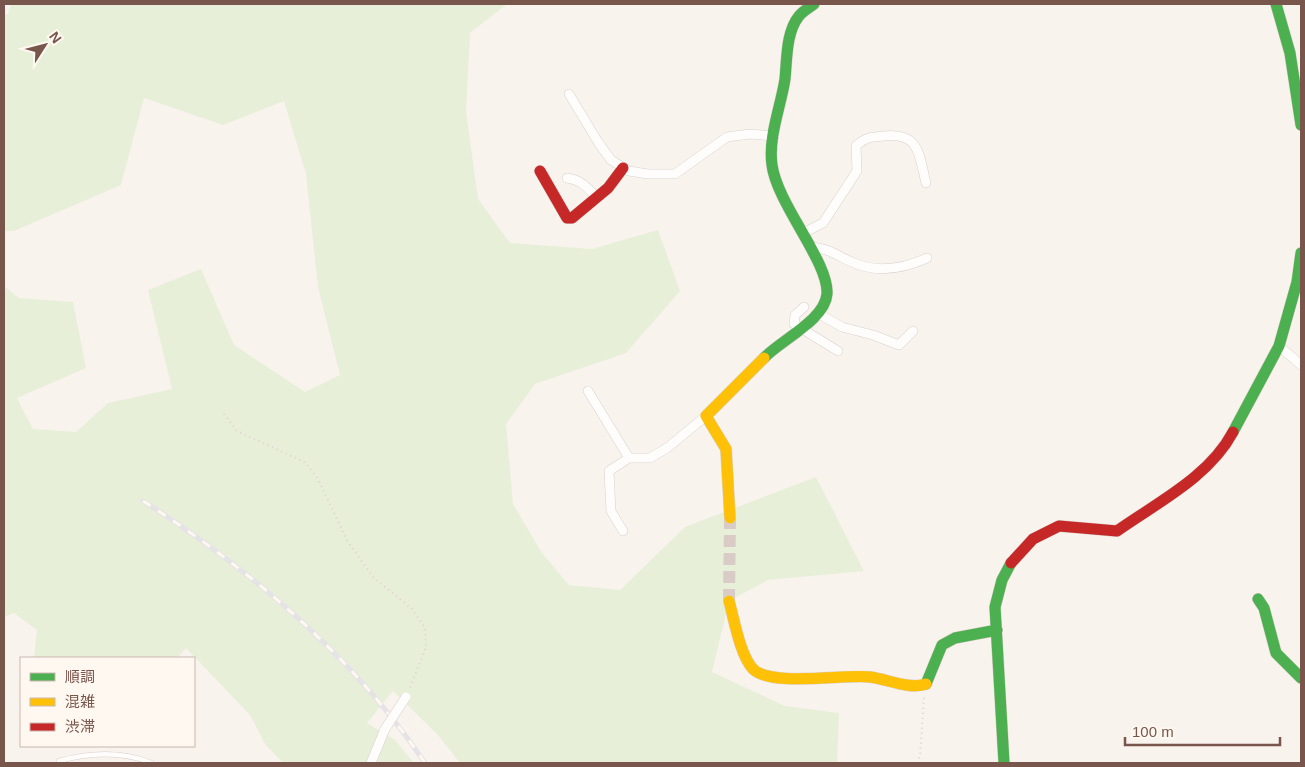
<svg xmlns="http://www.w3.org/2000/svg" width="1305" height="767" font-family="Arial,'Noto Sans JP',sans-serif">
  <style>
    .green { fill: #e8efd9 }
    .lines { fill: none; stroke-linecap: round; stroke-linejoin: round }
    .secondary-tunnel { stroke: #d9ccc6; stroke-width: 12; stroke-dasharray: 12 6; stroke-linecap: butt }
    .lane-casing { stroke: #d8d0cc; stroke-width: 5.5 }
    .street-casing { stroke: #d8d0cc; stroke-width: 10 }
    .fast-casing { stroke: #d9cfca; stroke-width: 12 }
    .slow-casing { stroke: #d9cfca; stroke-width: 12 }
    .jam-casing { stroke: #d9cfca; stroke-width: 12 }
    .path { stroke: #dbd1ce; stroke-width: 2; stroke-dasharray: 1 4; stroke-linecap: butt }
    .lane { stroke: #fefdfc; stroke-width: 4.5 }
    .street { stroke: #fefdfc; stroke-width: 9 }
    .fast { stroke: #4caf50; stroke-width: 11 }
    .slow { stroke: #ffc107; stroke-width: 11 }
    .jam { stroke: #c62828; stroke-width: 11 }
    .rail-casing { stroke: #e5e3e6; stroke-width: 5 }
    .rail { stroke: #fff8f1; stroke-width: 3; stroke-dasharray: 9; stroke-linecap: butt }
    .street-bridge-casing { stroke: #d8d0cc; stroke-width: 10; stroke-linecap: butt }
    .street-bridge { stroke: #fefdfc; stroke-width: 9 }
  </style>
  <rect width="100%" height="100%" fill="#f9f3ee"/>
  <path class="green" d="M11,4H507L470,33L466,111L478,199L510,243L592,249L658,230L680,291L626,353L535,384L506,424L513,504L542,553L569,585L620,590L685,527L816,477L864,571L768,580L729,601L712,672L785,706L839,713L837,763H460L438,735L393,691L367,723L395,740L414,763H283L265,744L250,715L186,648L177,658H34L37,630L14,613L4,617V286L19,298L73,302L86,368L17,398L33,429L76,432L108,403L172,389L148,290L201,269L234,345L305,392L340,375L318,287L306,174L284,101L223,125L144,98L121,185L14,231H4V14H8Z"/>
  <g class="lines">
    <path class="secondary-tunnel" d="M729,601L730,518"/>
    <defs>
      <path id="lane" d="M59,761C91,752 121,751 152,763"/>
      <path id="street" d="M569,94L598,142L611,160L629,171L648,174H675L727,137L750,134L774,136
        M567,178C581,180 587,187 596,197
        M803,233L823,223L857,171L856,146C865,137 872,137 884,136C920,132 919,155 926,183
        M810,247C830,248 837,256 854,263C878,273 903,269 927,258
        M804,307L795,315L794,324L838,351
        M819,314L842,327L873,335L899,345L913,331
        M1279,346L1301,365
        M588,391L629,458
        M623,531L611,511L609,471L629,458H650L667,448L706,416
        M371,763L385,729"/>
      <path id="fast" d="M1276,4L1290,53L1301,125
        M764,358C781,340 825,320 827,294C829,262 777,204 772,165C768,137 781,106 785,79C787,59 786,32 799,16C803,11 809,8 814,4
        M1233,432L1279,346L1297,282L1301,253
        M1258,599L1264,608L1276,653L1301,678
        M926,684L942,645L955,638L997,630
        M1004,763L995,607L1002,580L1011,563"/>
      <path id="slow" d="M730,518L726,449L706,416L764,358
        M729,601C734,619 740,655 753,669C770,687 845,674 870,677C887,679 910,690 926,684"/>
      <path id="jam" d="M540,171L567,218H572L608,188L623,168
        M1011,563L1033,539L1059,526L1117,531C1158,502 1209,477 1233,432"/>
    </defs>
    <use href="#lane" class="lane-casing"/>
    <use href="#street" class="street-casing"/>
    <use href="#fast" class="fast-casing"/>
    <use href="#slow" class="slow-casing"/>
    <use href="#jam" class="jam-casing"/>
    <path class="path" d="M224,414L237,431L306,463L318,479L348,542L373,577L412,609L425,628L426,647L410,688
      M917,763L920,756L924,697"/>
    <use href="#lane" class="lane"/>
    <use href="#street" class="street"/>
    <use href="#fast" class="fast"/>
    <use href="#slow" class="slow"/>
    <use href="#jam" class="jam"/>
    <defs>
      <path id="rail" d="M143,501C251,570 353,656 425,763"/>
    </defs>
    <use href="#rail" class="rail-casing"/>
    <use href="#rail" class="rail"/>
    <defs>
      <path id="street-bridge" d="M385,729L406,697"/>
    </defs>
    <use href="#street-bridge" class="street-bridge-casing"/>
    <use href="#street-bridge" class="street-bridge"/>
  </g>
  <rect width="1305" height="767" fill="none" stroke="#79564c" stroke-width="10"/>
  <rect x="20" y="657" width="175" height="90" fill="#fff8f1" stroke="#c9b7af"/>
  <rect x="30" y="673" width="25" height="8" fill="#4caf50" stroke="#c9b7af"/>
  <text x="65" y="682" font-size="15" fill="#79564c">順調</text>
  <rect x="30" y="698" width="25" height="8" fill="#ffc107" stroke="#c9b7af"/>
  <text x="65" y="707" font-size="15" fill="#79564c">混雑</text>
  <rect x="30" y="723" width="25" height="8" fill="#c62828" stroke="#c9b7af"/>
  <text x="65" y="732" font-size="15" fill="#79564c">渋滞</text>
  <g transform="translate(45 45) rotate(54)" stroke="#fff8f1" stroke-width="4" paint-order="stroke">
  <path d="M0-4L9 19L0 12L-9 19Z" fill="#79564c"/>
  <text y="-8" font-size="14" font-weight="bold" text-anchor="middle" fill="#79564c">N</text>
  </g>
  <path d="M1125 737v8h155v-8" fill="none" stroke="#79564c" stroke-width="2.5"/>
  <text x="1132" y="737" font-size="15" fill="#79564c" stroke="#fff8f1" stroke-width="4" paint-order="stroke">100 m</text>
</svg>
